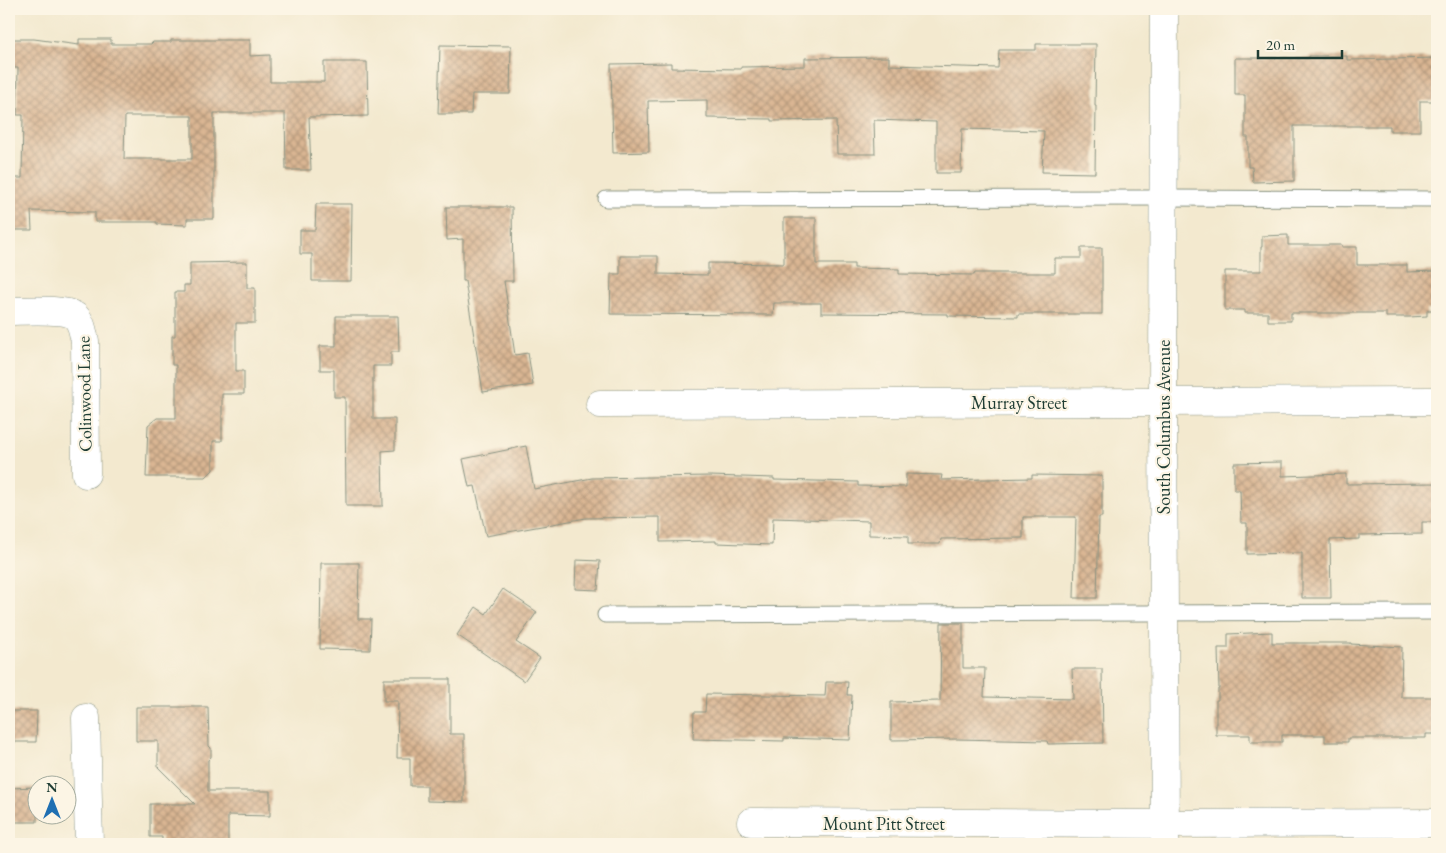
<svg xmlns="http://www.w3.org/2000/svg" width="1446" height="853" font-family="'EB Garamond',serif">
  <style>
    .building { fill: url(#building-cross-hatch); fill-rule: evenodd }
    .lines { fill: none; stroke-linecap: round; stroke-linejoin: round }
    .service-casing { stroke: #899382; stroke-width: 17 }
    .minor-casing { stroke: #899382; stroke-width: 29 }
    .secondary-casing { stroke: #899382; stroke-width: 29 }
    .service { stroke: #fff; stroke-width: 15 }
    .minor { stroke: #fff; stroke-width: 28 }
    .secondary { stroke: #fff; stroke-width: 28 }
    .labels { text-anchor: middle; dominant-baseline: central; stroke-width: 4.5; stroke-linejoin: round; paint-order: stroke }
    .street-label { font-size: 18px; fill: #1f3d34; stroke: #fcf5e5 }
  </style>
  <defs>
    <pattern id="building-cross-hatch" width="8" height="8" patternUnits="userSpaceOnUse" patternTransform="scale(1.25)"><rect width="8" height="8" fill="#dab693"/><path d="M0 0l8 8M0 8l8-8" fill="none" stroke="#b09579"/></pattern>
  </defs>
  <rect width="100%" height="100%" fill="#fcf5e5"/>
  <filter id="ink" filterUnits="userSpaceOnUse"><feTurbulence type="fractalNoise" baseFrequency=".02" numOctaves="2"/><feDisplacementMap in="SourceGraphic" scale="10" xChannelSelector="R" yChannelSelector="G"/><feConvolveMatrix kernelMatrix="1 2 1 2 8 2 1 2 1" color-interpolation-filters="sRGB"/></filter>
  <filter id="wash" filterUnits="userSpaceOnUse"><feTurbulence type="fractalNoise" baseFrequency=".0096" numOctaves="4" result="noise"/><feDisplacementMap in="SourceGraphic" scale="20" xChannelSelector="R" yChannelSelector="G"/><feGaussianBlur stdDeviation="1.12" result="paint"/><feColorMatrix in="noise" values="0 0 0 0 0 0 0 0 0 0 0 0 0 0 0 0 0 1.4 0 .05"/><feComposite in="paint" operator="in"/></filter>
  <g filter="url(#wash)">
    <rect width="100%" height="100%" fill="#f3e9cf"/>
    <g id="blocks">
      <path class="building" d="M9,39H34L79,45V39H111V44H151L153,42H171V40H250V56L270,55V82H324V62H367L368,116L309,117L311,170H286L285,113H214V219H187V225L157,224V222H95V212L31,211L32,230H9V178H22L23,115H17L18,68H9ZM125,116H192V159H124Z
        M1036,44H1096L1095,106H1096L1095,173L1042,172L1044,131L962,129L961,173H936V122L874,120L875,154H837L836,120L771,121V119L707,118V100L648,101L649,152L613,153L611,64L671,63V68L741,69V67L805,66V58L889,57V65L998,68L999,50H1036Z
        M440,45L511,46L510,94H472L471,114H438Z
        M1309,56H1347V60L1437,58V101H1420V131H1390V126H1294V181L1253,182L1252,167H1248V137H1245V95H1235V58H1309Z
        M316,204H352L351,281H312V254H300V230H315Z
        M446,207H512L513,281H504L515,355L528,353L533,385L483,392L465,281H463V239L447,240Z
        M784,218H816V264H854V268L899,269V274L974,275L975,273H1055V258H1081V248H1102V314H1018V317L948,316V314L821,313V303H774L773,315L610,314L611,274H620V256H658V274L708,275V263L784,264Z
        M1288,235V245H1342V247H1357V265H1407V272L1437,271V310H1427V316L1409,317H1386V313H1291V321H1268V313H1245V310H1225V271H1261V247H1262V236Z
        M247,262V288H255V323H236V371H244V394H222V441H213V470L206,477H146L148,425L157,418H176V365H172V336H175V292H184V285H190V263Z
        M336,316H398L399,352H391V366H373V419H395V450L382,451L383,506H346L345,397H334V370H320V346H336Z
        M526,446L534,489L592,478L710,476L774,478V480L858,482V486L906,487V474L942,475L941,480L1032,478V475L1102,476V517H1099L1097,598H1074L1076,517H1023V538L941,539L940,544H908V536L869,535V521L773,518L772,545L716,543V541L660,542V517L586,518L486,536L475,486L469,487L463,459Z
        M1282,462V476L1346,474V484L1437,483V522H1422V534L1359,535V539L1330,540L1331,598H1302V553L1247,554V523H1241L1240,490H1234V463Z
        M576,560L600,561L598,590L575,589Z
        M321,563H359L358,619H371L370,650L320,649Z
        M503,589L537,612L516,642L540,658L524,681L457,635L476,607L486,614Z
        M941,623H963V668H985L984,697L1073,699L1072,669H1102L1103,743L1048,744L1047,741L957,739L891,740V702L940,701Z
        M1272,632V643H1351V644L1402,647L1401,697H1437V734H1426V738H1348V742H1325V735H1282V742H1250V735H1216V700H1218V689H1219L1218,648H1228V634Z
        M384,679H450V734H464V802L427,801V786H410V758H397L398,701H384Z
        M826,682H848L847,695H852L850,740L784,738V741L693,739L694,712H705L706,694L825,696Z
        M136,707H208L209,746L211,748V757L208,760V791H270V816L228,815V844H162V837H150V804H195L158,767V741H136Z
        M9,711H37L36,742H9Z
        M37,787V822H9V788Z"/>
    </g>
  </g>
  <g filter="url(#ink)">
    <use href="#blocks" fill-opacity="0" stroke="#899382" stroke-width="1"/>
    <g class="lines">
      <defs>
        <path id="service" d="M606,199L1163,198L1437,199
          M605,615L1437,612"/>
        <path id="minor" d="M9,311C23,311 64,308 75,316C82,322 83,333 85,341L86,474
          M600,404L1437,401
          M86,718L89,844
          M751,822L1165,824L1437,823"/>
        <path id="secondary" d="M1164,9L1163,401L1165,844"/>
      </defs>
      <use href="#service" class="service-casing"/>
      <use href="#minor" class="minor-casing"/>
      <use href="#secondary" class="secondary-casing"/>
      <use href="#service" class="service"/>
      <use href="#minor" class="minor"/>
      <use href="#secondary" class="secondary"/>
    </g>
  </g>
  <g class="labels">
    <g class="street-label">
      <text transform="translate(84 394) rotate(-91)">Colinwood Lane</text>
      <text x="1019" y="402">Murray Street</text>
      <text transform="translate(1163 427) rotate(-90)">South Columbus Avenue</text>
      <text x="884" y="823">Mount Pitt Street</text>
    </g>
  </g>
  <rect width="1446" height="853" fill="none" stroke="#fcf5e5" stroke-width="30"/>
  <g transform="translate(52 800)"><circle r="24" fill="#fcf5e5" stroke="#a4ab9e"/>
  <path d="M0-4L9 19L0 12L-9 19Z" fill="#1f6fb2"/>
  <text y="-8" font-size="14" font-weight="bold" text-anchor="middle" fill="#1f3d34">N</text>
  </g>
  <path d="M1258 50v8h84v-8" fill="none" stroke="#1f3d34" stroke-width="2.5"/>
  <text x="1266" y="50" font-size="15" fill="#1f3d34" stroke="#fcf5e5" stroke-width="4" paint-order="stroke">20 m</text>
</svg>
